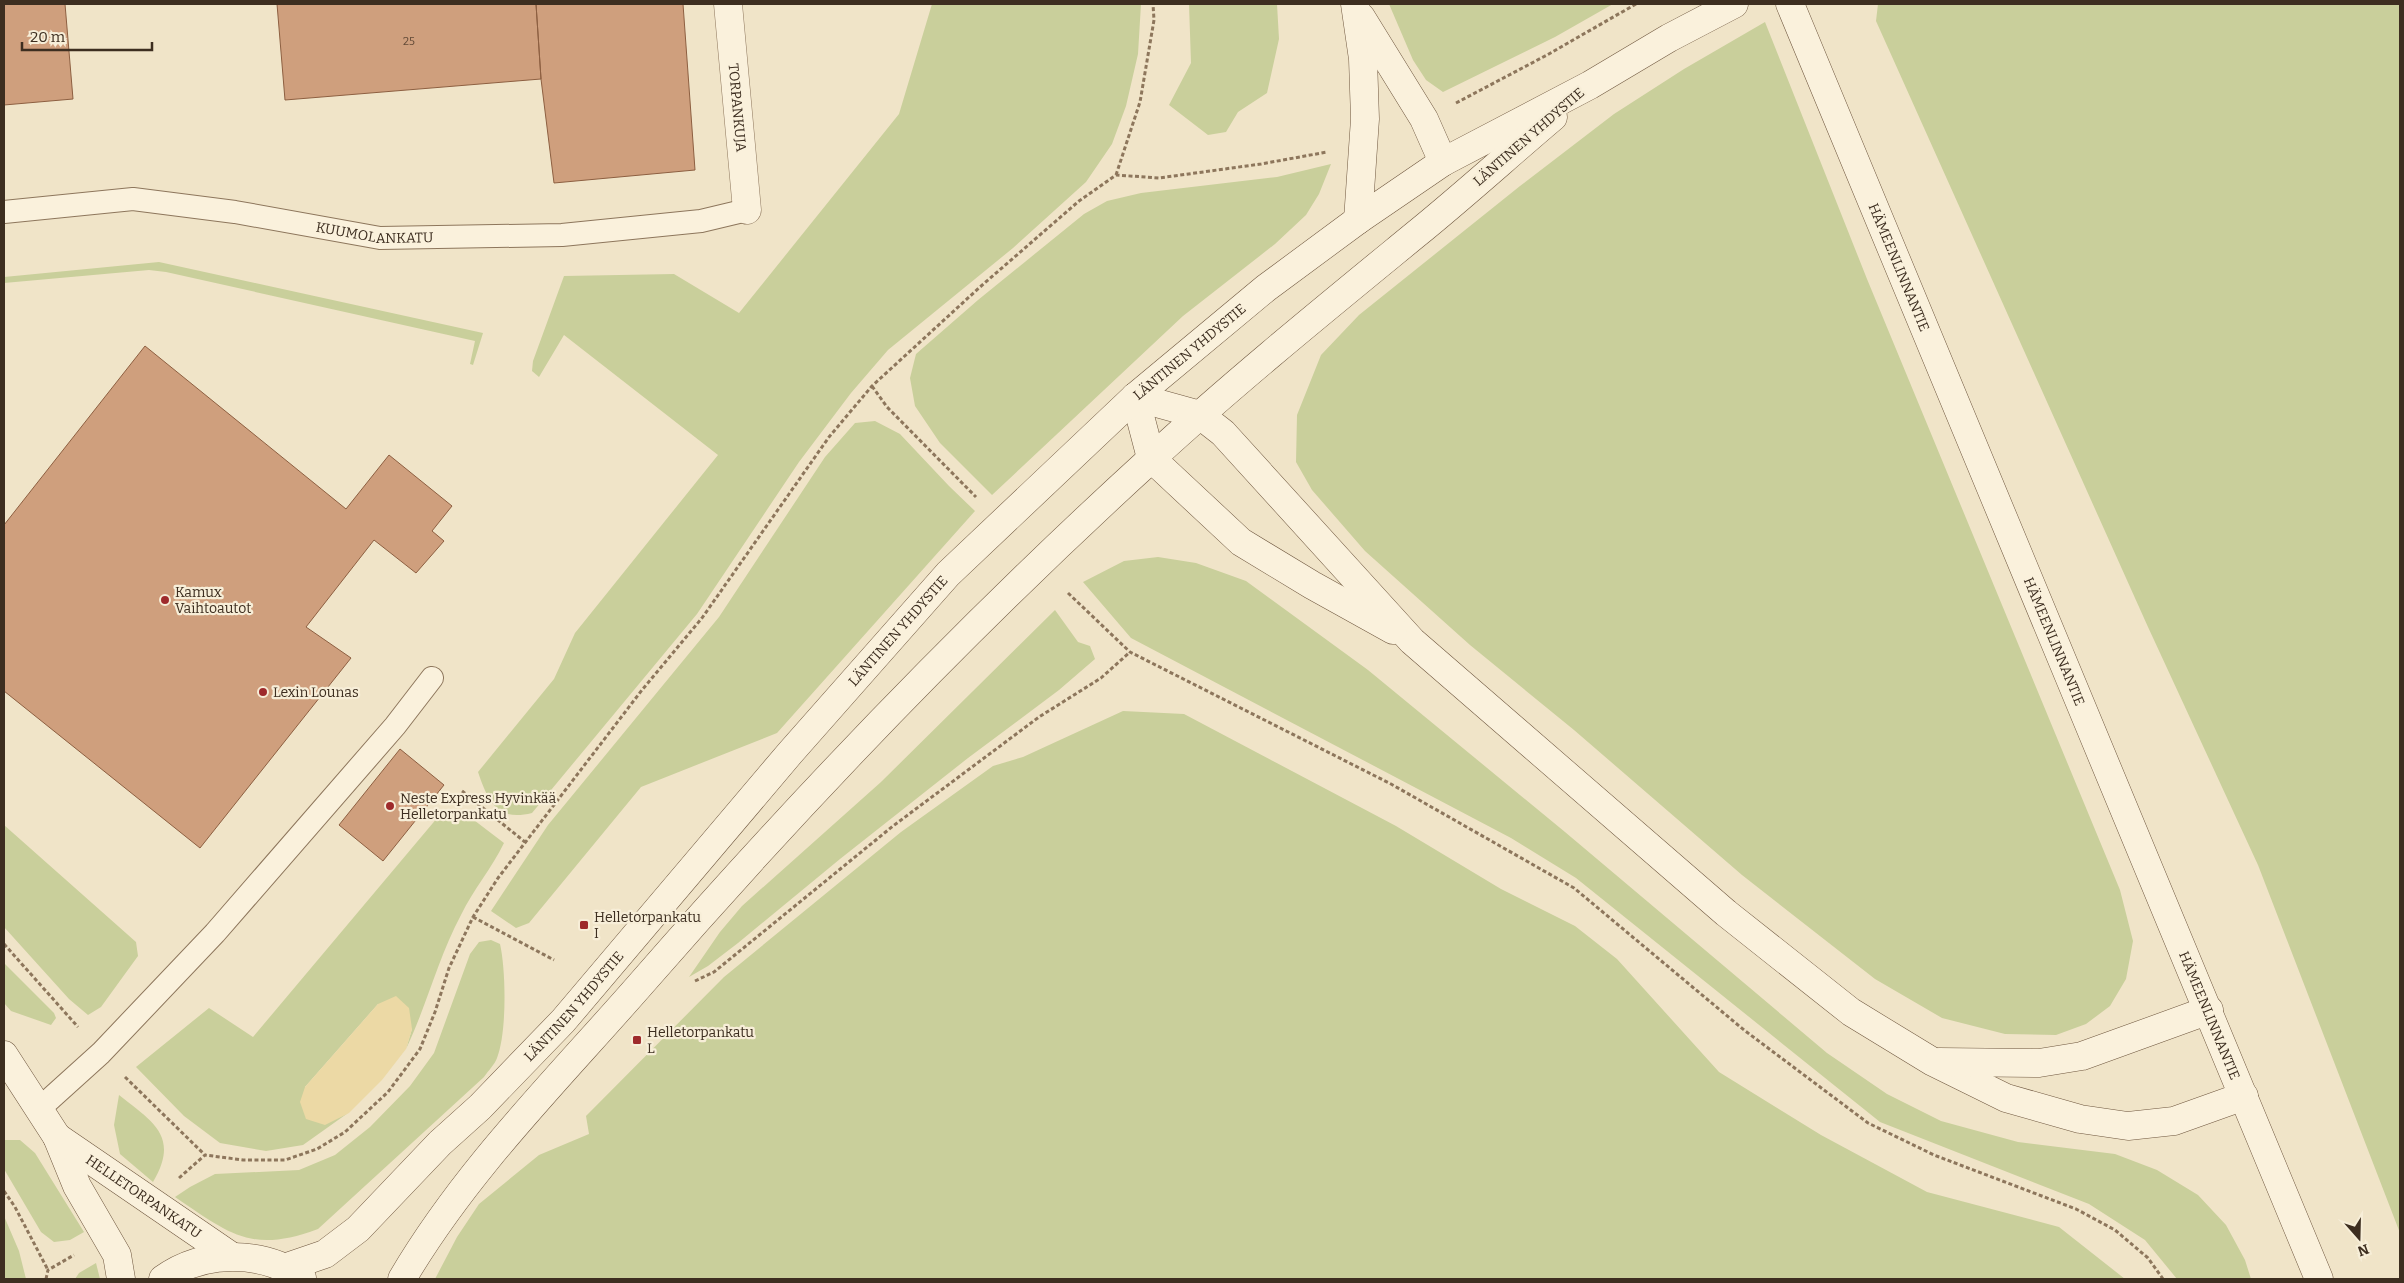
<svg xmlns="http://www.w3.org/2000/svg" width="2404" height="1283" font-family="Bitter,serif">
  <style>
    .green { fill: #c9cf9b }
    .sand { fill: #ecd9a5 }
    .building { fill: #cf9f7d; stroke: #8d5f41 }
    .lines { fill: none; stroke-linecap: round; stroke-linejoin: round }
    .lane-casing { stroke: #8d765c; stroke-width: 24 }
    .street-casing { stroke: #8d765c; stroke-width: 29 }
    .secondary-casing { stroke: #6f573f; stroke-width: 29 }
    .path { stroke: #8d765c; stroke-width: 3; stroke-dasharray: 4 2.5; stroke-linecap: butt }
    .lane { stroke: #faf1dc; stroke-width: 22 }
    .street { stroke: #faf1dc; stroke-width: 28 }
    .secondary { stroke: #faf1dc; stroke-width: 28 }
    .poi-dot { fill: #9e2a2b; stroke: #f7eed8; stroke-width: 2 }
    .labels { text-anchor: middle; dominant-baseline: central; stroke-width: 4.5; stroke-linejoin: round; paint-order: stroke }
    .number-label { font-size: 11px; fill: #624a37 }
    .street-label { font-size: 14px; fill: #3d2e20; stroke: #f7eed8 }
    .poi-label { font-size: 14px; fill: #3d2e20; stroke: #f7eed8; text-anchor: start }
  </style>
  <rect width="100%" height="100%" fill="#f0e4c8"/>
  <path class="green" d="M932,4H1141L1138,54L1126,106L1112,144L1086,182L1013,248L888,350L851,393L799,462L697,614L532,813C497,822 488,801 478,772L554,679L575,633L718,455L564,335L539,377L532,371L533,361L564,276L674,274L739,313L899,114Z
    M1189,4H1277L1279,39L1267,93L1238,112L1226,132L1208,135L1169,105L1191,63Z
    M1389,4H1613L1555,37L1443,92L1426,80L1413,60Z
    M1878,4H2400V1233L2258,865L2148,627L1876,21Z
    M1765,22L1867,279L2120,890L2133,941L2126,979L2110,1006L2086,1024L2056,1035L2005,1034L1942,1018L1875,979L1742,875L1574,730L1470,645L1365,551L1312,490L1296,462L1297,415L1321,355L1359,315L1520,186L1614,114L1684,69Z
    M1331,164L1319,194L1306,215L1275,244L1183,316L992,495L940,443L915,406L910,378L916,354L978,300L1084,214L1107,201L1141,193L1277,177Z
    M159,262L483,333L473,365L470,364L475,341L166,272L149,270L4,283V277Z
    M875,421L900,434L949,486L975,511L777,733L641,787L529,923L516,928L491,911L548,825L719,617L825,457L855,423Z
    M1158,557L1196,563L1246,581L1368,670L1565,832L1827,1053L1887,1094L1941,1121L2018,1142L2115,1154L2157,1170L2198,1195L2226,1225L2245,1260L2251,1279H2177L2145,1240L2089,1204L1880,1122L1576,878L1511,838L1131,638L1083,582L1124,561Z
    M1055,610L1078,642L1090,646L1095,659L1059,690L968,758L840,859L738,943L708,966L689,977L720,932L742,906L881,782Z
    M1123,711L1184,714L1396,826L1501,889L1575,926L1617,959L1719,1072L1821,1135L1927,1192L2059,1227L2125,1279H435L457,1237L479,1204L539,1155L589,1134L586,1116L724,977L901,832L993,766L1023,757Z
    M443,811L466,814L504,843C492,868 473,890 461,915C438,958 427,1005 406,1049L412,1029L378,1004L305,1087L325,1124L348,1113L303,1145L266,1151L220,1143L184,1116L136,1067L209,1008L253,1037Z
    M4,825L136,942L138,956L101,1007L88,1015L69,999L4,927Z
    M491,940L500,944C506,970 507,1033 497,1058C495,1064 488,1071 484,1077L318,1229C251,1254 230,1234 175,1197L190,1187L215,1174L299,1170L335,1155L370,1127L410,1086L434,1053L470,954L479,942Z
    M4,963L54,1013L56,1018L51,1025L11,1011L4,1003Z
    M119,1095C153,1122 180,1136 153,1182L120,1154L114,1125Z
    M4,1140H20L35,1153L84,1232L70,1240L54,1242L41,1232L4,1169Z
    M4,1216L19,1251L26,1279H4Z
    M96,1263L100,1279H75L79,1273Z"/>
  <path class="sand" d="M396,996L409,1008L412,1029L406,1049L382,1080L349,1113L325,1125L306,1119L300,1102L305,1087L378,1004Z"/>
  <path class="building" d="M4,4H65L73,99L4,105Z
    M277,4H536L541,79L285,100Z
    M536,4H683L695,170L554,183L541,79Z
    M145,346L346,509L389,455L452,506L432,531L444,541L416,573L374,540L306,627L351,658L200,848L4,691V525Z
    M400,749L444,785L383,861L339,825Z"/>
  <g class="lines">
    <defs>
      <g id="lane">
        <path id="s1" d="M4,212L133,199L235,212L380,238L562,235L701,221L747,210"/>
        <path d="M39,1109L101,1053L215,933L395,726L432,678"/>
      </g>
      <g id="street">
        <path id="s2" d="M728,4L747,210"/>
      </g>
      <g id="secondary">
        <path d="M1355,4L1363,59L1365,119L1358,220"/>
        <path id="s3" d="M1790,4L2319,1279"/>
        <path d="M1361,17L1424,119L1443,162"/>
        <path d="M1135,397L1200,415L1223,433L1412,641L1726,913L1851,1012L1933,1062L2006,1098L2080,1119L2128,1126L2174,1121L2244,1096"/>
        <path d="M1135,397L1151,458L1241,542L1312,585L1393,630"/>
        <path d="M4,1055L57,1137L77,1186L117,1255L121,1279"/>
        <path d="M1939,1062L2039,1063L2082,1056L2209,1010"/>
        <path id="s4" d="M57,1137L231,1256"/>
        <path id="s5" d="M287,1267L325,1254L358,1229L440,1143L480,1107L563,1021L790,753L948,574L1135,397L1266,288L1358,220L1443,162L1590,85L1669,38L1734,4"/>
        <path d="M163,1279C203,1250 262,1250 302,1278"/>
        <path d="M402,1279C466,1170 557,1080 640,985C801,800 970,624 1151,459C1236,381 1326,308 1415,235C1462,197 1507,156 1553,117"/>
      </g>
    </defs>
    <use href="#lane" class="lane-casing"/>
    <use href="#street" class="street-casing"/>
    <use href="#secondary" class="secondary-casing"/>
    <path class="path" d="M1456,103L1547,55L1636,4
      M1116,175L1140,102L1154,20L1153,4
      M872,386L887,407L976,497
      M1068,593L1130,652L1391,784L1574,888L1744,1030L1868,1123L1934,1155L2076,1209L2115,1230L2148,1258L2163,1279
      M462,791L525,842
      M473,917L554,960
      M4,944L78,1027
      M695,981L714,972L893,826L1039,717L1101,678L1130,652
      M125,1077L205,1155
      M179,1178L205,1155L243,1160H285L317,1149L345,1132L388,1092L420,1049L435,1012L449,968L473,917L498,878L642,690L702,618L829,437L872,386L980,287L1079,201L1116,175L1159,178L1261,164L1327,152
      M4,1191L15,1207L48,1270
      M46,1279L48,1270L74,1255"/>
    <use href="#lane" class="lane"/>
    <use href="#street" class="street"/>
    <use href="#secondary" class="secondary"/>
  </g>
  <g class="poi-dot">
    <circle cx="165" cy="600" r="5"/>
    <circle cx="263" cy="692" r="5"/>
    <circle cx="390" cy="806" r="5"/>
    <rect x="579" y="920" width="10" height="10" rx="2.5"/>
    <rect x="632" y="1035" width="10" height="10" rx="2.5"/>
  </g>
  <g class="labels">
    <g class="number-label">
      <text x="409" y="41">25</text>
    </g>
    <g class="street-label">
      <text stroke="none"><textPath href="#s2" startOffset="104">TORPANKUJA</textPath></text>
      <text transform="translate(1529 137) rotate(-41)">LÄNTINEN YHDYSTIE</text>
      <text stroke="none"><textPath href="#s1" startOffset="374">KUUMOLANKATU</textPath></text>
      <text stroke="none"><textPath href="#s3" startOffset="285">HÄMEENLINNANTIE</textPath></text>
      <text stroke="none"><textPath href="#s5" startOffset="1292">LÄNTINEN YHDYSTIE</textPath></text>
      <text stroke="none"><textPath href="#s5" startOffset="888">LÄNTINEN YHDYSTIE</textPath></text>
      <text stroke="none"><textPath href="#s3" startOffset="690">HÄMEENLINNANTIE</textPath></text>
      <text stroke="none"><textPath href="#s5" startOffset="392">LÄNTINEN YHDYSTIE</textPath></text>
      <text stroke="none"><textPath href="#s3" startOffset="1095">HÄMEENLINNANTIE</textPath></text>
      <text stroke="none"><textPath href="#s4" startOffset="105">HELLETORPANKATU</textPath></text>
    </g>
    <g class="poi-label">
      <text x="175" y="592">Kamux<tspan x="175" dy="16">Vaihtoautot</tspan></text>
      <text x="273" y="692">Lexin Lounas</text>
      <text x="400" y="798">Neste Express Hyvinkää<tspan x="400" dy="16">Helletorpankatu</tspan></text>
      <text x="594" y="917">Helletorpankatu<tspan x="594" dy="16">I</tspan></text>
      <text x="647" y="1032">Helletorpankatu<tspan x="647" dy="16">L</tspan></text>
    </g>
  </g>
  <rect width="2404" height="1283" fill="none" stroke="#3d2e20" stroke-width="10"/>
  <g transform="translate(2359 1238) rotate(160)" stroke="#f7eed8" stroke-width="4" paint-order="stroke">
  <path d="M0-4L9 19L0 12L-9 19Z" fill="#3d2e20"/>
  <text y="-8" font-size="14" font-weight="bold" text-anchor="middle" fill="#3d2e20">N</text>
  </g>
  <path d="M22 42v8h130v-8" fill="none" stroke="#3d2e20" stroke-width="2.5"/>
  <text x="30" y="42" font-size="15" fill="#3d2e20" stroke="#f7eed8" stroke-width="4" paint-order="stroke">20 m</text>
</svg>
